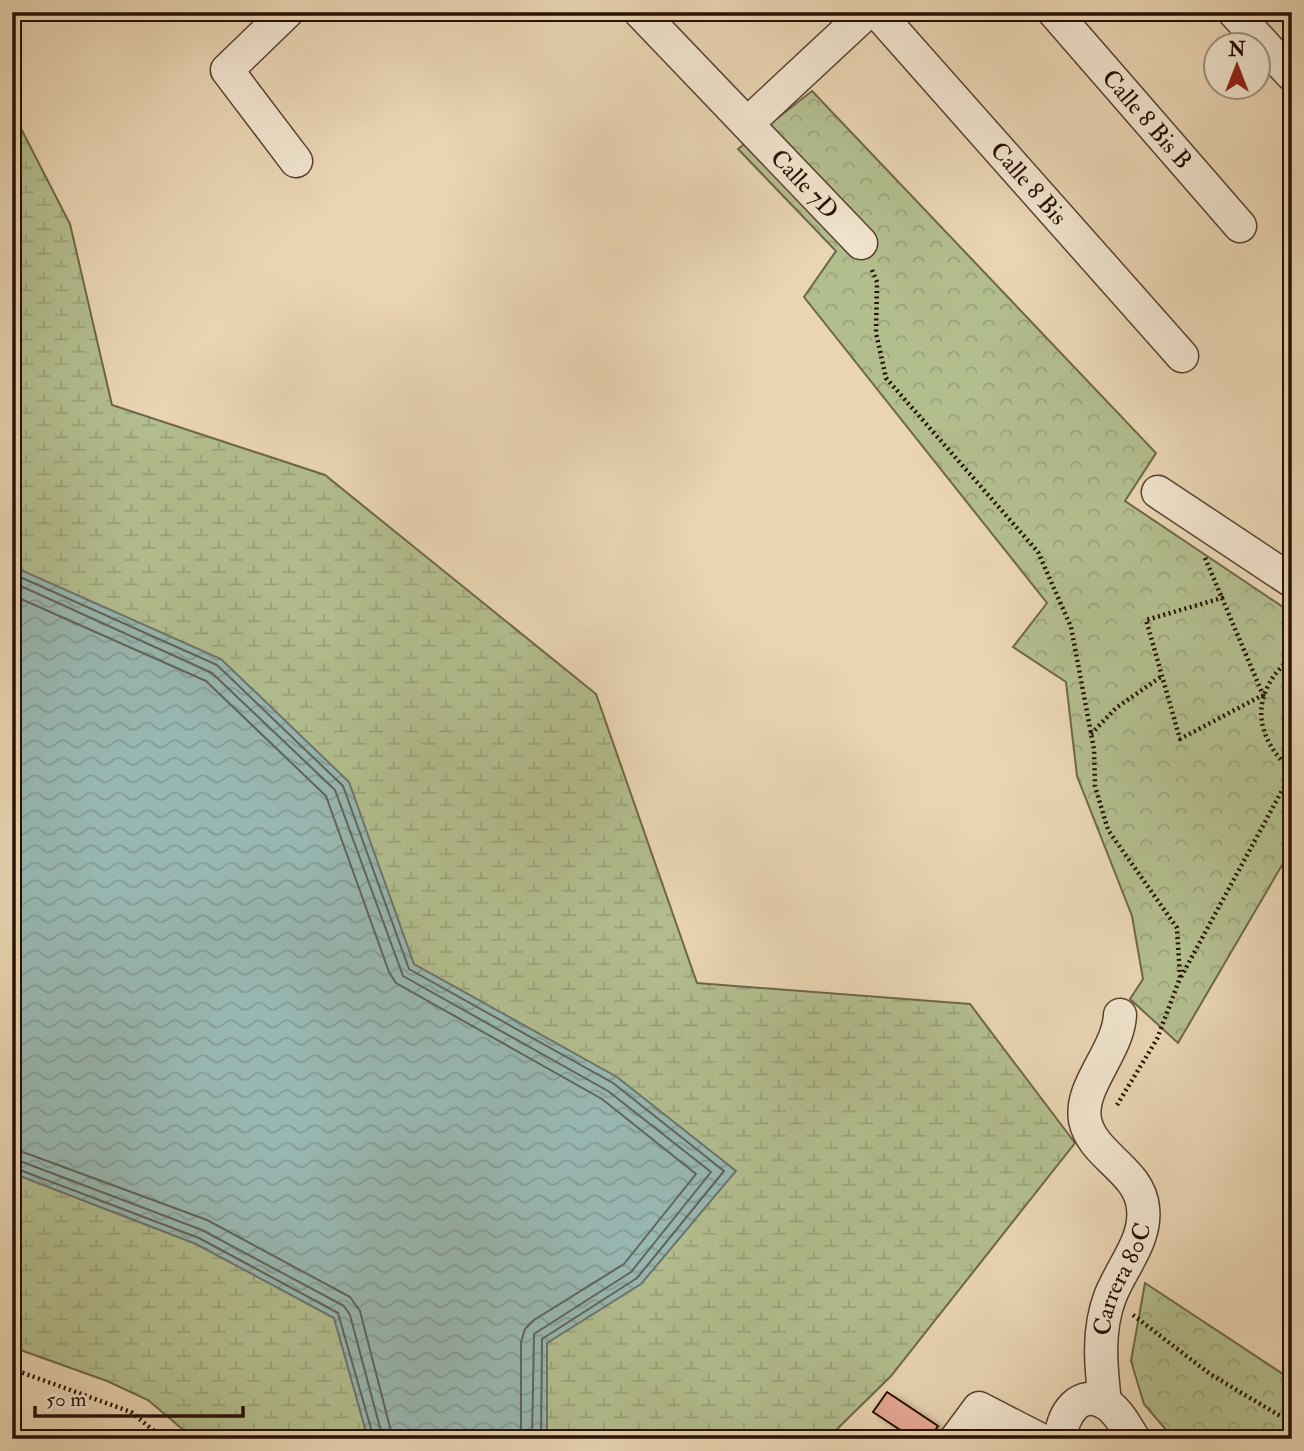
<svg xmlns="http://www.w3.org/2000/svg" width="1304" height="1451" font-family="'IM FELL Double Pica',serif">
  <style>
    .forest { fill: url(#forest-crowns); stroke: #6d674a; stroke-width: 2 }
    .wetland { fill: url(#wetland-marsh); stroke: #6d674a; stroke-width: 2 }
    .water { fill: url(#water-waves); stroke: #6b756c; stroke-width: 2 }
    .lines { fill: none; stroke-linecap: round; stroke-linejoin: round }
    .shore { stroke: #60645b; stroke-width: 2 }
    .building { fill: #e5a894; stroke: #271004; stroke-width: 2; filter: url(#shadow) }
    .minor-casing { stroke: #584130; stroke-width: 35 }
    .path { stroke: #271004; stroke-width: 4.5; stroke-dasharray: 2 3.5; stroke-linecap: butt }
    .minor { stroke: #f1e4ce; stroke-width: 32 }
    .labels { text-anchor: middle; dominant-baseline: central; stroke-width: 6; stroke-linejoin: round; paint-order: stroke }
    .street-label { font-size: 24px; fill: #271004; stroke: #f1e4ce }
  </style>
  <defs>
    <pattern id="forest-crowns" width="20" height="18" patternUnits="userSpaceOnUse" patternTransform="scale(1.75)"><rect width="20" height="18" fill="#b3be8f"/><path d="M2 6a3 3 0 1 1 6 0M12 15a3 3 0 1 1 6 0" fill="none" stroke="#9aa27a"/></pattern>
    <pattern id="wetland-marsh" width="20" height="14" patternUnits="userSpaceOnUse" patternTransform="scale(1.75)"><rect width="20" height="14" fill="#b3be8f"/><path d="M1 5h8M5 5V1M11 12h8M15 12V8" fill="none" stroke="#9aa27a"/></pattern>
    <pattern id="water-waves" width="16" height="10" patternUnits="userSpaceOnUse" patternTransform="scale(1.75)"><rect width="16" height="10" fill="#98b8b2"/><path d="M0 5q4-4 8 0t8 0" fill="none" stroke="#839d97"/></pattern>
    <filter id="shadow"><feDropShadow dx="8" dy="4.5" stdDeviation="3.5" flood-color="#0004"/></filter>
  </defs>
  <rect width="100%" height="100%" fill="#ead5b3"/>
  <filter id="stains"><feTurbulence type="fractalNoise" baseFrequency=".00286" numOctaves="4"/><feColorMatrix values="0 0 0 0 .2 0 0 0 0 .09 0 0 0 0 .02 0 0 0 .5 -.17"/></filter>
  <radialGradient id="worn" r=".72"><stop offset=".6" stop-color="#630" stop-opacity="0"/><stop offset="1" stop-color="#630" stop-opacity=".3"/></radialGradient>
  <path class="forest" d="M812,91L1156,453L1125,501L1292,613V848L1178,1043L1130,999L1143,979L1132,916L1077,776L1066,682L1013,647L1047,603L804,297L836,251L738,149Z
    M1145,1283L1292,1380V1439L1173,1438L1144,1404L1131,1361Z"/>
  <path class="wetland" d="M12,111L70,224L112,405L325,475L596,694L697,983L970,1004L1075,1143L891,1376L827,1439H194L148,1400L107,1381L12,1347Z"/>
  <path class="water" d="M12,554L23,571L221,659L349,782L414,964L617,1077L736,1171L641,1284L547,1343V1439H368L334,1318L196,1244L12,1173Z"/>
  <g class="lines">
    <path class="shore" d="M12,567L20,577L217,665L343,786L409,969L613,1083L724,1171L637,1278L542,1339L541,1439
      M12,582L212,673L335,790L403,976L608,1091L711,1172L631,1272L534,1334L532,1439
      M12,595L206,681L326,796L389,972L396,983L602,1099L696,1174L624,1264L534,1320L525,1329L521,1342V1439
      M12,1148L207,1220L350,1297L360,1311L393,1439
      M12,1158L202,1230L344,1306L350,1315L383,1439
      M12,1167L199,1238L338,1313L374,1439"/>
  </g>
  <path class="building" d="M887,1392L938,1426L929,1439H914L873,1412Z
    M981,1420L1006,1439H967Z"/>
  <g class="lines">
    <defs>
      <g id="minor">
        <path d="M287,12L227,70L296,161"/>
        <path id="s1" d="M640,12L861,243"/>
        <path id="s2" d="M877,12L1182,356"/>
        <path id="s3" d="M1054,12L1240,226"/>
        <path d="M1234,12L1292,75"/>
        <path d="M748,123L867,12"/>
        <path d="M1158,492L1292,581"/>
        <path id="s4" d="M1105,1403C1101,1367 1097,1331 1110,1297C1121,1268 1147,1240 1143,1208C1140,1170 1092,1156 1085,1120C1079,1086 1118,1052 1120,1015"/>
        <path d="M956,1439L979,1408L1039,1439"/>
        <path d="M1061,1439C1061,1415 1080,1387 1107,1404C1119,1412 1126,1427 1134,1439"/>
      </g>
    </defs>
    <use href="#minor" class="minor-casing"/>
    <path class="path" d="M872,270L877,282L876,333L886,378L1038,552L1071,627L1094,749L1095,786L1108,830L1177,928L1180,978L1157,1039L1117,1105
      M1205,558L1222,598
      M1222,598L1263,695L1180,739L1146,620Z
      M1292,657C1250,692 1252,735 1292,771
      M1091,734L1116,708L1162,676
      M1181,977L1292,772
      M1133,1315L1210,1374L1292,1423
      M12,1369L131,1412L164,1439"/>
    <use href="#minor" class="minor"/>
  </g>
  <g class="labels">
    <g class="street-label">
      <text stroke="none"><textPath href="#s3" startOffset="142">Calle 8 Bis B</textPath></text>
      <text stroke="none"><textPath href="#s1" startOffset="238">Calle 7D</textPath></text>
      <text stroke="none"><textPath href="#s2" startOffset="229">Calle 8 Bis</textPath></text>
      <text stroke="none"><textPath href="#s4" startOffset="128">Carrera 80C</textPath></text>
    </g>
  </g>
  <rect width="1304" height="1451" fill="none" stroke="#ead5b3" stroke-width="42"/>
  <rect x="14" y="14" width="1276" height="1423" fill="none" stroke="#271004" stroke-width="3.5"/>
  <rect x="21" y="21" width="1262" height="1409" fill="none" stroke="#271004" stroke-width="2"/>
  <g transform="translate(1237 66)"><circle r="33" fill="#f1e4ce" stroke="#a08f7d" stroke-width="2"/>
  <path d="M0-5L12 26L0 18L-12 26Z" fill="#8f2418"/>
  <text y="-10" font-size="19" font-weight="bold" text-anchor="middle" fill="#271004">N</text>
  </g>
  <path d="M35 1406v10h208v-10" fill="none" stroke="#271004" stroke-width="3.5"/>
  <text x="46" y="1406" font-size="21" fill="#271004" stroke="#f1e4ce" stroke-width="5" paint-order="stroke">50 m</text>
  <rect width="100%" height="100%" filter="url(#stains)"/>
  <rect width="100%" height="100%" fill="url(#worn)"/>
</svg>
